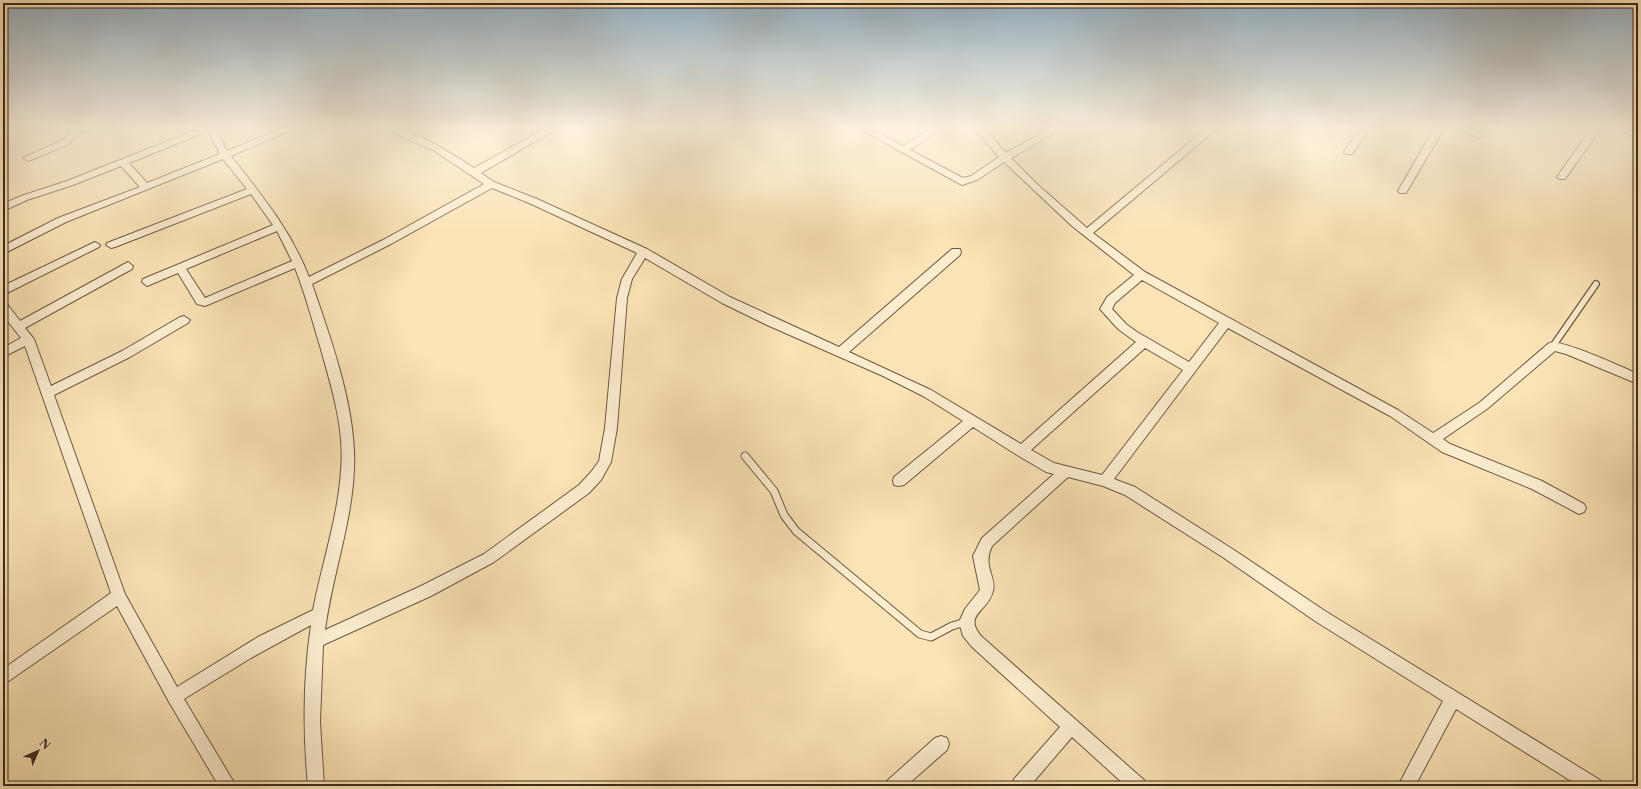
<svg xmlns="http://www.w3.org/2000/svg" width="1641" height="789" font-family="'Libre Caslon Text',serif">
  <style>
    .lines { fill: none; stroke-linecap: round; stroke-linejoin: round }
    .lane-far1-casing { stroke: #6c5844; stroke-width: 8 }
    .lane-casing { stroke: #6c5844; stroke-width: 9 }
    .street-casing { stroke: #6c5844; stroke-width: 2 }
    .lane-far1 { stroke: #fcedcf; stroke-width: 5.5 }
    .lane { stroke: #fcedcf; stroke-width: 7 }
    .street { fill: #fcedcf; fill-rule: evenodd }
  </style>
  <rect width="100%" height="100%" fill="#fae3b5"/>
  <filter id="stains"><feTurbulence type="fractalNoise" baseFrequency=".005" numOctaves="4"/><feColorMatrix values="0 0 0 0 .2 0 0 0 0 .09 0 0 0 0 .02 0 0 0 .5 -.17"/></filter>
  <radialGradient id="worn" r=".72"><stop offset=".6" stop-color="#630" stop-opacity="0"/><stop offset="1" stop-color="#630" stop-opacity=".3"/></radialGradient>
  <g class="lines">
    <defs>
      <path id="lane-far1" d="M1553,346L1596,284"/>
      <path id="lane" d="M745,456L774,491L784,515L796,531L920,634L931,637L952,626L966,622"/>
      <path id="street" d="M80,127H93L77,135L69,144L31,160L28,161L23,158L63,140L71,131Z
        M203,127H216L227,151L285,127H298L231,156C263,197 290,229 309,277L383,240L484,184L433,150L379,127C412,127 447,151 474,168L548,127H560L481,173L494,182L537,199L647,249L730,297L839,347L952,249H960L961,252L960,255L849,352L931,390L1021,444L1136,342L1118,329L1100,309L1107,297L1134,275L1072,226L1004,162L977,180L962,185L856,127H868L903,146L933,127H944L910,150L963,178L971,176L999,157L973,127H983L1006,153L1053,127H1065L1011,158L1038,185L1087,228L1208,127H1219L1093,233L1145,272L1398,410L1433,433L1479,403L1549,343C1563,339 1621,367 1638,374V384L1566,354L1555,351L1487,409L1443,439L1450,444L1542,481L1584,504L1586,508L1584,512L1579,514L1532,489L1442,452L1390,416L1228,328L1114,479L1135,487L1234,550L1325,611L1600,780L1602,786H1579L1456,709L1415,786H1398L1443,701L1315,621L1224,558L1125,495L1103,486L1068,477L992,546C982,567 997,577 993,591C988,612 963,614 981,636L1144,780L1146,786H1126L1072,737L1030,786H1012L1014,779L1060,727L971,646L963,636L959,622L965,609L980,590L973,556L982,538L1054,474L1046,472L1017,455L973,427L904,485L899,486L894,485L893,481L894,477L963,421L923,396L883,376L767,325L722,303L645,258L632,279L627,298L617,428L611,462L601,480L589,493L494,562L431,596L323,645L320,722L324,786H308C303,733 303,678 311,625L251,658L184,699L236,786H219L169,702L117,606L3,685V669L111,593L25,346L3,357V348L21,338L3,315V303L7,304L20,321L128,262L133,266L132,269L25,328L34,339L51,386L122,351L180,317L184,316L190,320L188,323L130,357L54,395L125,594L177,687L258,637L313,610C322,563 338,518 341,470C345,428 331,386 320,346C312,320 305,293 295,268L205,306L197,304L178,273L147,286L142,282L143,279L273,225L251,194L115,247L111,248L106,245L107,243L247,189L223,159L66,222L3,254V246L58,218L140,187L121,166L73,185L27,200L3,211V204L21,196L67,181ZM208,131L220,154L147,183L129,163ZM492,188L529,203L637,253L622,279L617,298L605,428L599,461L591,472L579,485L484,554L421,586L325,630C332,576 352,523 354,469C357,411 331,339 312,284L391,244ZM277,231L292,261L205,298L186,269ZM1142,280L1219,323L1189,362L1137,332L1126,324L1112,309L1115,303ZM1145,348L1183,370L1102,475L1054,463L1031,450Z
        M1278,127H1301C1296,131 1283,131 1278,127Z
        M1362,127H1372L1352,154H1346L1344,152Z
        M1435,127H1445L1406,193H1400L1398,191Z
        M1451,127H1465L1484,135L1479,138Z
        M1592,127H1602L1565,179H1559L1557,177Z
        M1613,127H1626L1638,133V139Z
        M95,242L100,245L99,247L3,295V286Z
        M941,736L947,738L949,744L947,750L906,786H886L888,780L935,738Z"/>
    </defs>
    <use href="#lane-far1" class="lane-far1-casing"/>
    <use href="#lane" class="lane-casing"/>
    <use href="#street" class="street-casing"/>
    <use href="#lane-far1" class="lane-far1"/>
    <use href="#lane" class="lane"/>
    <use href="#street" class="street"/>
  </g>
  <linearGradient id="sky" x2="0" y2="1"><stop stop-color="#95aebf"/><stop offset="0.54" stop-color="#fdf2de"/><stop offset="1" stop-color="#fdf2de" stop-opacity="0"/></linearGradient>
  <rect width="1641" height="237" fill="url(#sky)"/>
  <rect width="1641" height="789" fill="none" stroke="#fae3b5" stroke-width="16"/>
  <rect x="4" y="4" width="1633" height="781" fill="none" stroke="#3d291e" stroke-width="2"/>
  <rect x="8" y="8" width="1625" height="773" fill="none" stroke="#3d291e"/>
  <g transform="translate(38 751) rotate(45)" stroke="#fcedcf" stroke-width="3" paint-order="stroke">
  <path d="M0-3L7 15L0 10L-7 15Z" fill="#3d291e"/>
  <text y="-6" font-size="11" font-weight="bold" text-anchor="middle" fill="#3d291e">N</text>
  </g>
  <rect width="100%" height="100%" filter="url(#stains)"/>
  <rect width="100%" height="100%" fill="url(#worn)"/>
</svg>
